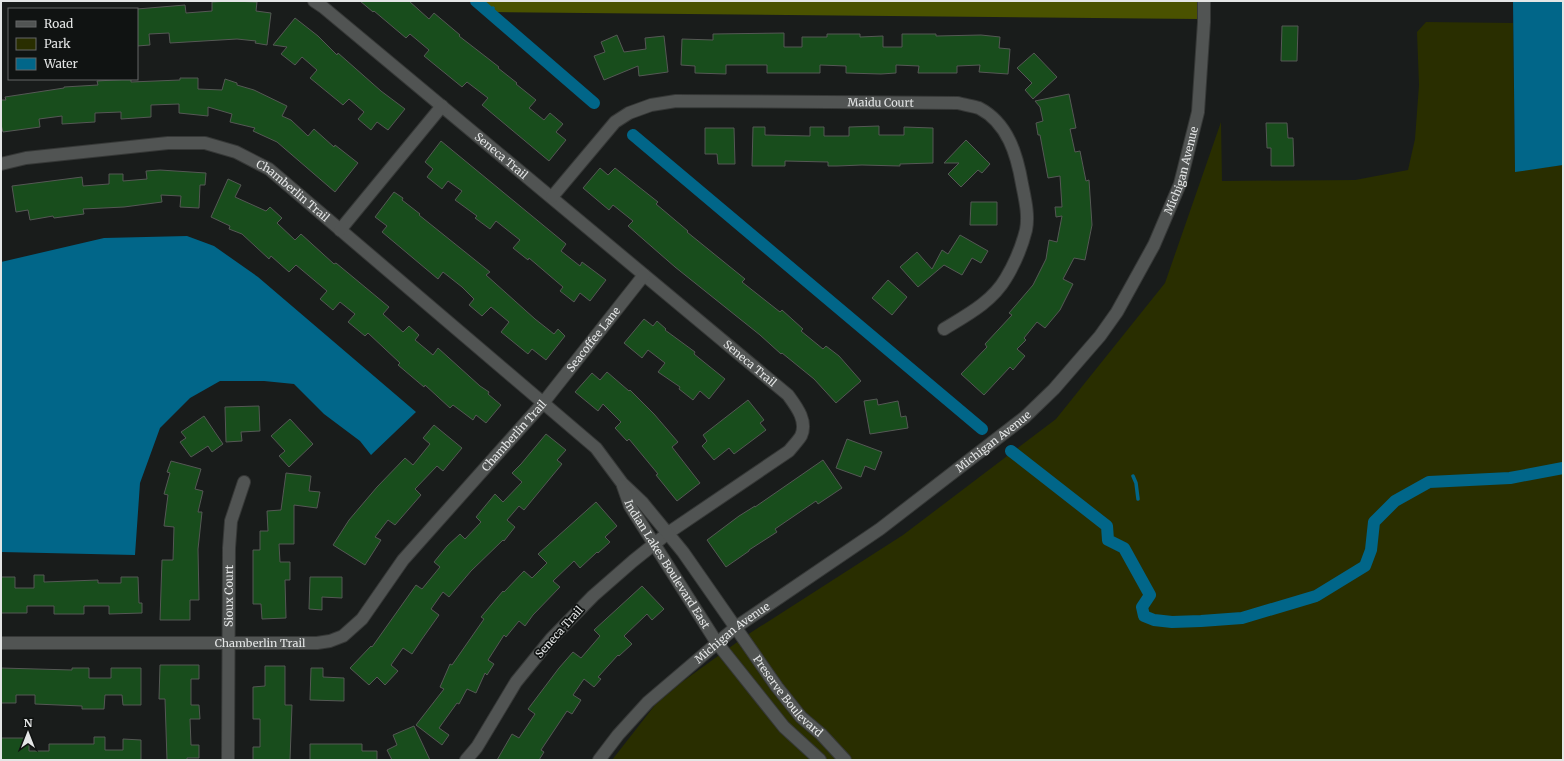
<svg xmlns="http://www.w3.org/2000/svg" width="1564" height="761" font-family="Merriweather,serif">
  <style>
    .green { fill: #292e00 }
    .forest { fill: #4a5200 }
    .water { fill: #016689 }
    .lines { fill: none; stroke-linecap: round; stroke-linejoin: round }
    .stream { stroke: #016689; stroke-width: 3.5 }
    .canal { stroke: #016689; stroke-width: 12 }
    .building { fill: #184d1c; stroke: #555855 }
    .minor-casing { stroke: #363837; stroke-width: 14 }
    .minor { stroke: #515453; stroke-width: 12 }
    .labels { text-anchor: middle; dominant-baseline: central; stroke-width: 3.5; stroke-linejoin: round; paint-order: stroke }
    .street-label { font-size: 11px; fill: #e4e6e6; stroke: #101312 }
  </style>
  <rect width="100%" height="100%" fill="#191c1b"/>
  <path class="green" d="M1426,22L1513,23L1515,171L1563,165V760H612L655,705L682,682L747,635L903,535L1056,419L1165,283L1221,122L1222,181L1355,180L1408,170L1415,139L1419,85L1417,32Z"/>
  <path class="forest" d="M480,1H1198V19L494,12Z"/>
  <path class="water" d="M1513,1H1563V165L1515,172Z
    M187,236L214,246L258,277L416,412L371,455L360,441L324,414L294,384L264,381H220L190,398L160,428L140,483L135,555L1,552V262L104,238Z"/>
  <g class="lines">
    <path class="stream" d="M489,11L493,8
      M819,291L822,289
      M1133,476L1136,483L1138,499"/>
    <path class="canal" d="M476,1L594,103
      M633,135L982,429
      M1011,451L1107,526L1108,540L1124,548L1150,595L1142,607L1144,616L1154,620L1172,622L1201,621L1242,618L1316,596L1365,566L1371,550L1374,522L1395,501L1429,482L1510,478L1563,468"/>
  </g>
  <path class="building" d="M231,1L257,2L256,11L271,13L267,45L255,43L256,41L237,39L170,43L169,33L149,34L150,45L137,46V9L185,5L186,13L212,11V2Z
    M360,1H409L429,19L434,13L460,35L459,36L499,67L498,68L517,83L516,84L536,100L529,108L544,120L550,113L563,124L556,132L566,140L549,161L482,105L488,98L467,82L462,87L424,56L429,50L410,34L406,38L374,11L373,12Z
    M295,18L318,36L337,55L338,53L381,91L405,109L388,130L377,122L371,130L358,119L364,112L349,99L343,105L310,78L317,70L302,57L295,65L281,54L287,47L273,45Z
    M1282,26H1298L1297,61H1281Z
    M784,33V47H802V37H827V34H860V37L883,36V47H902V34H936V36L981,35L1000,37L999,48L1010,49L1008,74L979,72L980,65L957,66V73H918L919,66L896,65V73L881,74L846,73V66L820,65V73H767V65H726V74L695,73V66L681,65L682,39L713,40V34Z
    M617,35L624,52L646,49L645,38L664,36L668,72L639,76L638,66L604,80L594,56L605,52L601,42Z
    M1034,53L1057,77L1033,99L1025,90L1032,83L1017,68Z
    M180,78H198V89L222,90L225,79L237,83V85L254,90L287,106L282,116L291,120L308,136L314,129L334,147L335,145L358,163L335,192L277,142L253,131L255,128L230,122L232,114L208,107V116L179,113V104L151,105V117L121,119V112L95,113V122L62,124V116L39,119L40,127L3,132L1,125V100H6L5,97L64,88V87L98,85L97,81L131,79V82L180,80Z
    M1069,94L1076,128L1070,129L1075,152L1080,151L1086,181L1089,180L1092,225L1085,260L1074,258L1063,279L1073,284L1060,310L1045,328L1037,322L1024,338L1026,340L1017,349L1025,356L1013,370L1010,367L984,395L961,374L987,347L985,344L1012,315L1009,313L1033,285L1046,259L1049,240L1057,242L1062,216L1056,217L1055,207H1062L1060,176L1048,178L1040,135H1038L1036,123L1043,121L1040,107L1035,101Z
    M1266,123H1287L1288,138H1293L1294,166H1271V148H1267Z
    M879,126V135H904V127L933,128V163L900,164V166L862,165L837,166H828V162L785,161V166H752L753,127H765V135L810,136V127H824V136H849V127Z
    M705,128H734L735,164H718L717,154H705Z
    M966,140L990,164L982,173L978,170L961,187L948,174L959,163H944Z
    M441,141L566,244L561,251L580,266L582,262L606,280L590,301L580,293L574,302L560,291L563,287L529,258L528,260L513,248L520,240L496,221L490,229L475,218L477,216L455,200L462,191L448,181L442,189L427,177L433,169L425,162Z
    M600,168L608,175L615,168L658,202L656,204L688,231L687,232L745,279L742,282L780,312L782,310L803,329L801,331L823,349L826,346L839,356L861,381L836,403L814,379L782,353L781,354L760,335L675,267L628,226L633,221L613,205L609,210L583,188Z
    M160,170L206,173L205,185H200L199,208L180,207L181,196L161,195L162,202L124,207L83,209L84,214L54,218L53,216L30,220L28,210L16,212L12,186L82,177L83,186L109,184V174H123V181L147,179L146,171Z
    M228,179L241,185L235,197L266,211L270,207L282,218L277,223L295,240L301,234L334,264L336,263L389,307L383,314L403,332L409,326L419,335L415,340L433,355L438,348L480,386L489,392L488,394L501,405L486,423L476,415L473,420L453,405L450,408L425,385L424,387L398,365L400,363L368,333L365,336L348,322L355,314L340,302L333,310L320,299L327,291L296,265L289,272L271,256L269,259L242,234L229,229L230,226L211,217Z
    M394,192L403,198L402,200L420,214L419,215L490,272L486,275L535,319L554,334L558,329L565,336L546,360L532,349L528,354L501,332L509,322L491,307L482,316L469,305L474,299L462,287L443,272L438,279L382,232L387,226L375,217Z
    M971,202H997V225H970Z
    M960,235L988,251L981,263L972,258L962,275L944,265L918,287L900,267L917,252L932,269L942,250L948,254Z
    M888,280L907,297L892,315L872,298Z
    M644,319L653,326L657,321L666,329L665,330L695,352L694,354L725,379L709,399L700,391L693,400L679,389L680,387L658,372L665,363L648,350L642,358L624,343Z
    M607,372L629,391L630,390L654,414L678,442L672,447L700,483L677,501L656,475L658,474L629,439L627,441L615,428L621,422L603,404L598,411L575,392L592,373L600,380Z
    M877,399L878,405L898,401L901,417L906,416L908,428L870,434L864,401Z
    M748,400L764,420L760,423L766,430L734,454L729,448L714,460L702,446L707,441L703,435Z
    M259,406L260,431L241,432L242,441L226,442L225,407Z
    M204,416L223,444L212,452L208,446L191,457L180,442L186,438L181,432Z
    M290,419L313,444L289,467L279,456L285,451L271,436Z
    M434,425L462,448L443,471L437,466L415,489L421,495L395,525L388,520L375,537L381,540L365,565L333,545L349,520L377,487L405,458L413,465L430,444L423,438Z
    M546,434L566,450L557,460L562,464L524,510L519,506L507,520L515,527L504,541L503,540L471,571L449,597L443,592L431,609L439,615L422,639L412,654L403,648L391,665L398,671L385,685L377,677L369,685L350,668L371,646L372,647L416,585L422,589L440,567L434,562L447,546L460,534L465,539L481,522L476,517L495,494L503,502L522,482L512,473L521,464Z
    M847,439L882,452L875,470L865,466L861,477L836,468Z
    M823,460L842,488L818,504L816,501L775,529L777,532L749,550V551L726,567L707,540L739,516L755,506V507Z
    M171,461L201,469L195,489L203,491L198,512H202L198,549L199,600H190V620H160L162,560H173L174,527L164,526L168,495L164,494L170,473L167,472Z
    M286,473L311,476L309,491L320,492L317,508L294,505V544H279L280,562H290V580H285L286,618L262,619L261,604H253V550H260V531H268L267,511L281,510Z
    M596,502L617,526L605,537L610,542L598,553L597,552L580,568L574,561L553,581L560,587L533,615L525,626L519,621L506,637L504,635L488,660L494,664L487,675L485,673L476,693L467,689L459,704L457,703L439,728L449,735L442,745L416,725L444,689L440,687L450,664L452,665L484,619L481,617L503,591L504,592L524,571L532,578L547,563L538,554Z
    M34,575H44V582L98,580V583H121V577H138L139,603H142V613L109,614V606H84V614H54V606H27V613H1V577H15V588H34Z
    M310,577H342V598L322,597V610L309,609Z
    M642,586L664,609L652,620L647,614L624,636L632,644L619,656L618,655L598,677L601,679L594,687L584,679L573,695L581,700L572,714L567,711L541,750L544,752L539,760H497L512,734L519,738L535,714L528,709L559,668L573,652L581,658L600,636L594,630Z
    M160,665H199V679H191V705H199L200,719H190L191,745H199V758H187V760H167L165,699H159Z
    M265,666H285V705H292L290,760H253V747H260V719H253V687L265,686Z
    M1,668L72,670V668H89V678H111V668H141V705H123L122,695H105L104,709H82V706L35,704V695H16V703H1Z
    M311,668H323V677L344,678V701L310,700Z
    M414,726L430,760H392L387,750L397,745L393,735Z
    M94,737H105V750H123V739L141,740V760H1V738H29V751H49V744H94Z
    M310,744H362V751H377V760H310Z"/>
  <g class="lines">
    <defs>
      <g id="minor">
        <path id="s1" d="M314,1L323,7L788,395C796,406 808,421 801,436C798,441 792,447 789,451L668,533L633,561L593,596L551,639L516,682L477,747L466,760"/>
        <path id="s2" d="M1,164L26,158L168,143H205L236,152L269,169L596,448L622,483L642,502L683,552L777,687L801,717L821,734L845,760"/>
        <path id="s3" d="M552,197L615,122L629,113L651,105L676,101L958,103C965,105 973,106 979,108C1008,123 1017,155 1022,184C1025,199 1029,215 1026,230C1022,246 1015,263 1006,278C992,302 967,315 944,329"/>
        <path d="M340,230L442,106"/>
        <path id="s4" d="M623,486L630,506L717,643L784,727L820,760"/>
        <path id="s5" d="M1,643H317L330,641L343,636L362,619L403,560L543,403L644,275"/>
        <path id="s6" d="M228,760L229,548L231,521L244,482"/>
        <path id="s7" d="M599,760L618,735L648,702L736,627L880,529L1025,417L1054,389L1100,336L1117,312L1154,245L1180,184L1198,112L1204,22V1"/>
      </g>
    </defs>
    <use href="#minor" class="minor-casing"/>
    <use href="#minor" class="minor"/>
  </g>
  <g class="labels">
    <g class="street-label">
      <text stroke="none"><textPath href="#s3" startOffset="368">Maidu Court</textPath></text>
      <text stroke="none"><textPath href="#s1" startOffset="243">Seneca Trail</textPath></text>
      <text stroke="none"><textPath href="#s7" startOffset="845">Michigan Avenue</textPath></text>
      <text stroke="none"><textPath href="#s2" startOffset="307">Chamberlin Trail</textPath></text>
      <text stroke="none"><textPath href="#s5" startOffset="732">Seacoffee Lane</textPath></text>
      <text stroke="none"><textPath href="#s1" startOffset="567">Seneca Trail</textPath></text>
      <text stroke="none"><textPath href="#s5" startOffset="607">Chamberlin Trail</textPath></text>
      <text stroke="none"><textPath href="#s7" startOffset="509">Michigan Avenue</textPath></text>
      <text stroke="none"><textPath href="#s4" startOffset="90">Indian Lakes Boulevard East</textPath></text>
      <text stroke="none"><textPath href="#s6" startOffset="164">Sioux Court</textPath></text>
      <text transform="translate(559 632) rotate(-48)">Seneca Trail</text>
      <text stroke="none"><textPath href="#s7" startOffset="185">Michigan Avenue</textPath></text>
      <text stroke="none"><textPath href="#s5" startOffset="259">Chamberlin Trail</textPath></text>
      <text stroke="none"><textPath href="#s2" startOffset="1019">Preserve Boulevard</textPath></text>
    </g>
  </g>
  <rect width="1564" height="761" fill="none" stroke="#e4e6e6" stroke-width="4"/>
  <rect x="8" y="8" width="130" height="72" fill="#101312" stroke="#656767"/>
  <rect x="16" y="21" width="20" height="6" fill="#515453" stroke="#656767"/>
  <text x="44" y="28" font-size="12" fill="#e4e6e6">Road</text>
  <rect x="16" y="38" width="20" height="12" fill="#292e00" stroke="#656767"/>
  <text x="44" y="48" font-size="12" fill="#e4e6e6">Park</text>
  <rect x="16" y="58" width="20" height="12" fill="#016689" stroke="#656767"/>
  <text x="44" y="68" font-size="12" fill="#e4e6e6">Water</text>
  <g transform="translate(28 733)" stroke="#101312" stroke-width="3" paint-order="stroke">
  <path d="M0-3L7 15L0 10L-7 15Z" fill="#e4e6e6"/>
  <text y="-6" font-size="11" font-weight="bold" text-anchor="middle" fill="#e4e6e6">N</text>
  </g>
</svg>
